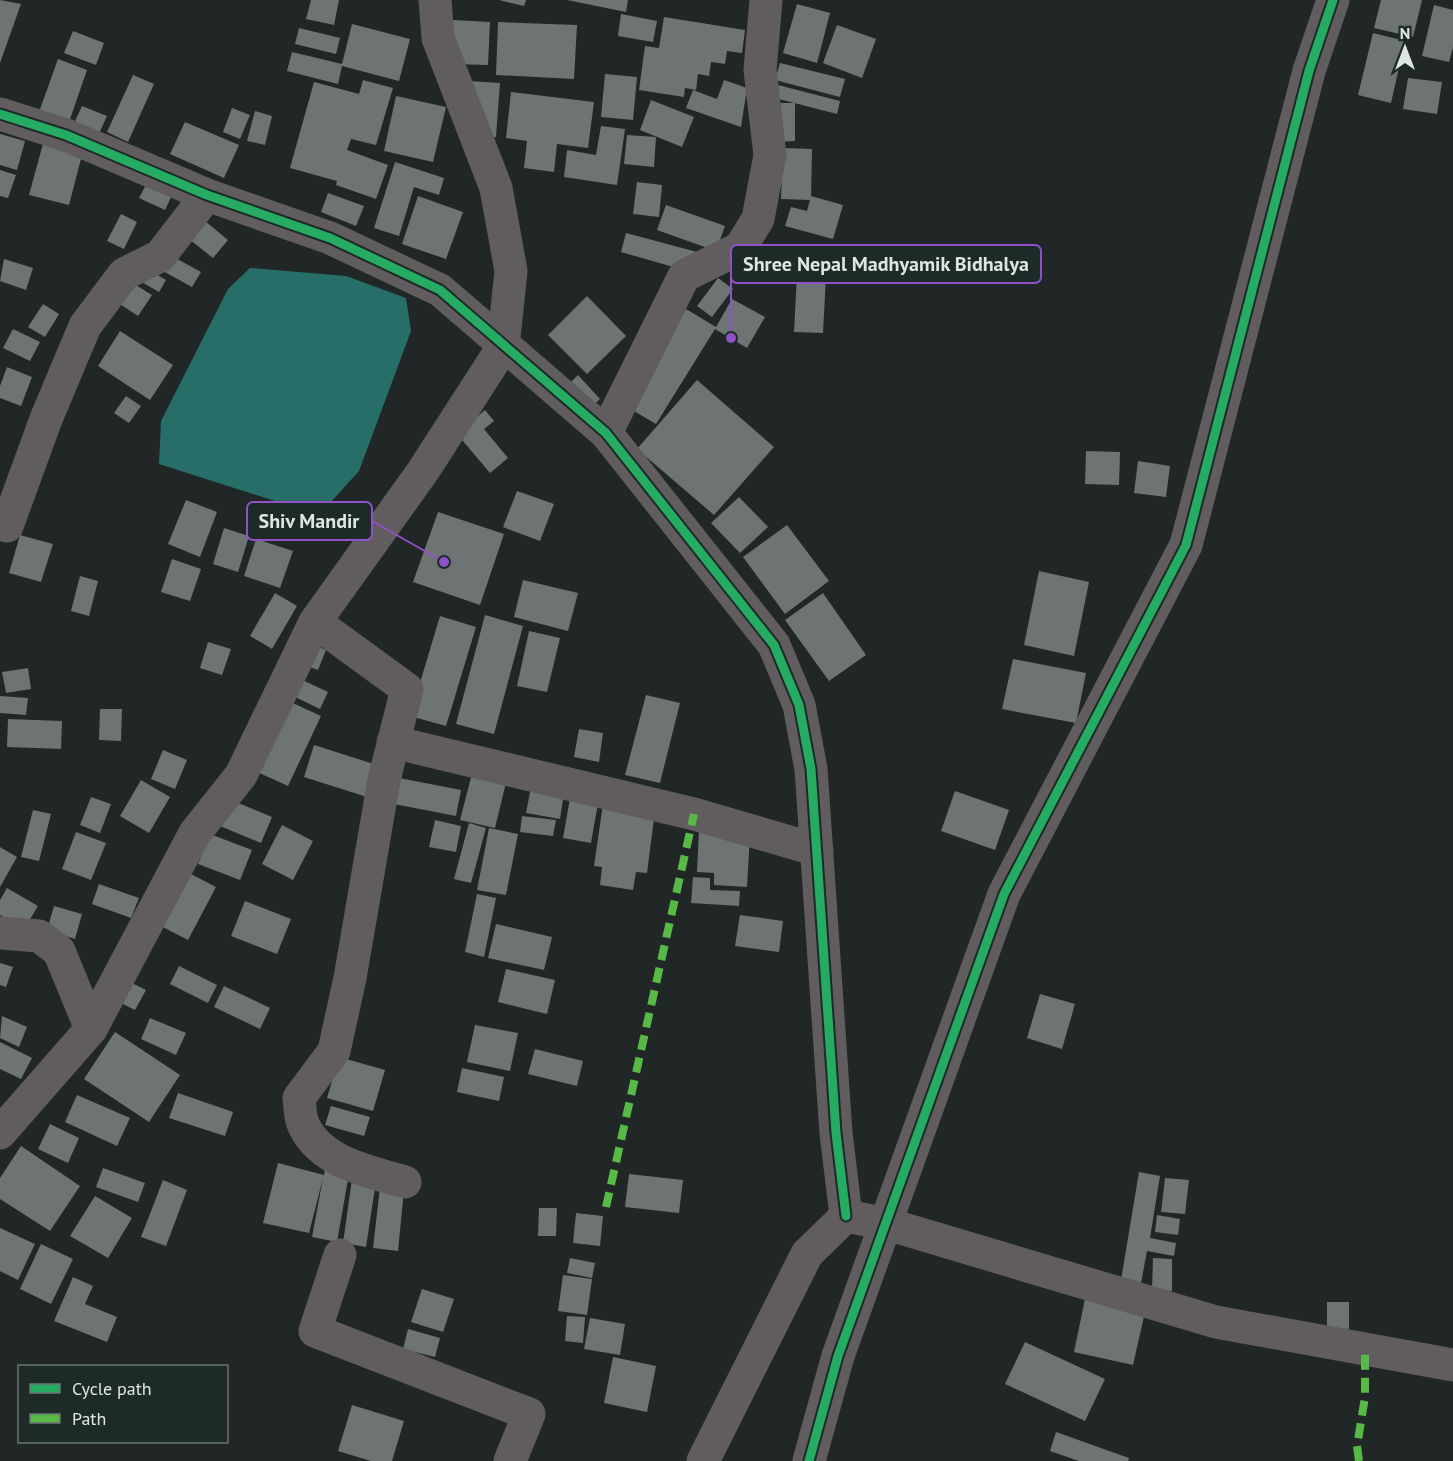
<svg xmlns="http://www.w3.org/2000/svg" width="1453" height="1461" font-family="'PT Sans',sans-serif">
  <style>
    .water { fill: #276e68 }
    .building { fill: #6e7473 }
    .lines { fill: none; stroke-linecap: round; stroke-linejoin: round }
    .minor { stroke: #615d5f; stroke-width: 33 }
    .tertiary { stroke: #615d5f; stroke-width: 33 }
    .quiet { stroke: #58b947; stroke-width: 8; stroke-dasharray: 15 8; stroke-linecap: butt }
    .cycleway-casing { stroke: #1d2a28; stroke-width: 13 }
    .cycleway { stroke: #26ab63; stroke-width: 9 }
    .leader { fill: none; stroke: #8f51c7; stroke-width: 2 }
    .callout-dot { fill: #8f51c7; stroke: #1d2a28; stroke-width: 2 }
    .callout { fill: #1d2a28; stroke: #8f51c7; stroke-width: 2 }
    .callout-label { font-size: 20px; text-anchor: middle; font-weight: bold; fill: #dee6e5 }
  </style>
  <rect width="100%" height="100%" fill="#202726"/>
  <path class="water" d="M250,268L346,276L406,298L411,331L359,471L319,515L159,464L161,421L228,289Z"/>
  <path class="building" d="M0,0L21,4L0,63Z
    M311,0H339L334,25L306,19Z
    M499,0H526L524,6Z
    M567,0H628L626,12Z
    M1381,0H1422L1413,37L1374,28Z
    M797,4L830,13L817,63L783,53Z
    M1434,5L1453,10V47L1449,62L1422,56Z
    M621,14L657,21L653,42L618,36Z
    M664,17L745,30L742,53L727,51L725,64L711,62L709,76L698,74L696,90L685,88L684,97L639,90L645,46L659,48Z
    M453,20L490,22L488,65L451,64Z
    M498,22L577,25L574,79L496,75Z
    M352,24L410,39L399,81L342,66L338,84L287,71L292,52L342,64Z
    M837,25L876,39L862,78L823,63Z
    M299,28L340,38L336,54L295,44Z
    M73,31L104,43L96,65L64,53Z
    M1373,33L1405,41L1391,103L1358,95Z
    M58,59L87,70L69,122L39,112Z
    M780,63L845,79L840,97L775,80Z
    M605,74L637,77L633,120L601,117Z
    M133,75L154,84L128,142L107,132Z
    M1408,78L1442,82L1437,114L1403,109Z
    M363,80L393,88L376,145L351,139L347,150L388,165L376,199L336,185L337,181L290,168L314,82L359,94Z
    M724,80L747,88L741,127L686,108L693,90L717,99Z
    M468,81L500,83L496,137L487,138Z
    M774,84L840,101L837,114L771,97Z
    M511,92L594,102L588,148L557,144L554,172L524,168L527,141L506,138Z
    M396,96L446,107L433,162L384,151Z
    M651,100L694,117L682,147L640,130Z
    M772,103H795V141L772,142Z
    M82,106L107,116L97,138L72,128Z
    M232,108L250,115L240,139L223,132Z
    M255,111L272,116L265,145L247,141Z
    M185,122L239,145L224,178L170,154Z
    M601,126L625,129L617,185L564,177L567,150L596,155Z
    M0,134L25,141L17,170L0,165Z
    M627,135L656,137L654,167L624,164Z
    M44,140L83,151L69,205L29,195Z
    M783,148L812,149L811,199V196L843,205L833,239L785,226L791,207L807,211L810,200L781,199Z
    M395,162L444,178L439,195L414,187L399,236L374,228Z
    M0,170L16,175L8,198L0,196Z
    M148,181L173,193L165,210L139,198Z
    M637,182L662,185L659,217L633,214Z
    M328,193L364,206L356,226L321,212Z
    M418,196L463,212L446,259L402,244Z
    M666,205L725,226L716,251L657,230Z
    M121,214L137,222L124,249L107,241Z
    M205,221L228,240L213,258L189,239Z
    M626,233L697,252L691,272L621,252Z
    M170,255L201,272L192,287L161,270Z
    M4,259L33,268L26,290L0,281Z
    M146,268L166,280L159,292L138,280Z
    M797,275L826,276L823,333L794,332Z
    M718,278L733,289L712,317L697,306Z
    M126,279L152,295L138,316L112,299Z
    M587,296L626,336L587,374L548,335Z
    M732,299L765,317L747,348L715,329L656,424L627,407L686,309L716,327Z
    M43,304L59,314L45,337L28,327Z
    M13,329L40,342L30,361L3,348Z
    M120,331L173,365L150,400L98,366Z
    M7,367L32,377L21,406L0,398V386Z
    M578,375L600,399L588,410L566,387Z
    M697,380L774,447L714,515L637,449Z
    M126,396L141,406L129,423L114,413Z
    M485,410L494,421L484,429L508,458L490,473L457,434Z
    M1086,451L1120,452L1119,485L1085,484Z
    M1138,461L1170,466L1166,497L1134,493Z
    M517,491L554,504L540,541L503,527Z
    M739,497L768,527L740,553L711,523Z
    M186,500L217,512L200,557L168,544Z
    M438,512L504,534L480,605L413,582Z
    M787,525L829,581L785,614L743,557Z
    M224,528L249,536L238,572L213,564Z
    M20,535L53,544L41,582L9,573Z
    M256,539L293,551L280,588L244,576Z
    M172,559L201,569L190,601L161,592Z
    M1039,571L1089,582L1074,656L1024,645Z
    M80,576L98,581L89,616L71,611Z
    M523,580L578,593L568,631L514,617Z
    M275,593L297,606L272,649L250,636Z
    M823,593L866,655L829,681L785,620Z
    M485,615L523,626L494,734L456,724Z
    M440,616L476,627L446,726L410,716Z
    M529,631L560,638L547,692L517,686Z
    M208,642L231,649L222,675L200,668Z
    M312,644L326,650L318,670L304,665Z
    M1013,659L1086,673L1076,723L1002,709Z
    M28,668L31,689L6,693L2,672Z
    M296,677L328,692L320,709L289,694Z
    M646,695L680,703L660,783L625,775Z
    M0,696L28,698L26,715L0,713Z
    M284,699L321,716L288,786L251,769Z
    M100,709H122L121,741L99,740Z
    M8,719L62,721L61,749L7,747Z
    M579,729L603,733L599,762L574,757Z
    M314,745L377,765L367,797L304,777Z
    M163,750L187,760L175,789L151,779Z
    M475,762L509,770L495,828L460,820Z
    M394,777L461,790L456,816L389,803Z
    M141,780L170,797L149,833L120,816Z
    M532,782L565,787L560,819L526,813Z
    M955,791L1009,810L995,850L941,831Z
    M91,797L111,804L100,833L80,825Z
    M570,798L598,803L591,843L563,838Z
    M231,800L272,817L261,843L220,826Z
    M603,804L655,811L647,873L636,872L633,890L600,885L602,867L594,866Z
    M33,810L51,814L39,861L21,857Z
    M522,816L556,820L553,836L520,832Z
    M435,820L461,826L456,852L429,847Z
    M469,823L486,828L471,883L454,879Z
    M282,825L313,841L293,880L262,864Z
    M489,828L518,834L506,895L477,890Z
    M699,831L750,834L747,887L714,885V873L697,872Z
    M76,832L106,843L91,880L62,869Z
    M210,834L252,850L240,880L198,864Z
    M0,847L17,857L0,887Z
    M183,870L216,887L188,940L155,923Z
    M693,877L710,878V890L740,891L739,906L691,903Z
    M99,884L139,898L131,918L92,904Z
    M7,888L38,906L24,929L0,915V900Z
    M477,894L496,898L484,957L465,952Z
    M245,901L291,919L277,954L231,936Z
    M54,906L82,914L75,939L47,930Z
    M740,915L783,921L779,952L735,946Z
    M496,924L552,937L544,970L488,958Z
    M0,963L13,967L6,987L0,985Z
    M179,966L217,985L208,1003L170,984Z
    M506,969L555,980L547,1014L498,1002Z
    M126,980L146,990L135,1010L115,1000Z
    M224,986L270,1008L260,1029L214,1007Z
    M1040,994L1075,1004L1062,1049L1027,1038Z
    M2,1016L27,1027L19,1047L0,1038Z
    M150,1018L186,1033L176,1055L141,1039Z
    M475,1025L518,1033L510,1071L467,1062Z
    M115,1032L180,1075L149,1122L84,1079Z
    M0,1042L32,1058L21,1079L0,1069Z
    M535,1049L583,1061L577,1086L528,1074Z
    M339,1057L385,1070L373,1111L327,1098Z
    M462,1068L504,1077L499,1101L457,1092Z
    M178,1093L233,1112L225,1136L169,1118Z
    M77,1095L130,1118L117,1146L65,1122Z
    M331,1106L370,1117L364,1136L325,1125Z
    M50,1124L79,1138L68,1163L38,1149Z
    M21,1146L80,1186L50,1231L0,1199V1178Z
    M278,1163L324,1175L326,1163L350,1168L337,1242L312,1237L323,1178L309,1233L263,1223Z
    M103,1168L145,1183L138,1202L96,1187Z
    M353,1172L377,1175L366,1247L343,1243Z
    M1139,1172L1160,1176L1150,1238L1176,1243L1174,1256L1147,1251L1141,1283L1121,1280Z
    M629,1174L683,1180L679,1213L625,1207Z
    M1165,1178L1189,1180L1185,1214L1161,1212Z
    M163,1180L187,1190L166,1246L141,1237Z
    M380,1187L404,1190L398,1251L373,1248Z
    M95,1196L132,1218L108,1258L70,1236Z
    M539,1208H557L556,1236H538Z
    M576,1213L603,1216L600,1246L573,1243Z
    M1157,1215L1180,1219L1178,1235L1155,1232Z
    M0,1228L35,1244L18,1280L0,1271Z
    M41,1244L73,1259L51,1304L20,1289Z
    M570,1258L595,1263L592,1278L567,1273Z
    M1153,1258L1172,1259V1291L1152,1290Z
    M563,1275L592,1279L587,1315L558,1311Z
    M73,1277L93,1286L85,1304L117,1317L107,1342L54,1321Z
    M422,1289L454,1299L443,1332L411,1322Z
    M1085,1299L1145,1312L1133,1365L1074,1352Z
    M1327,1302H1349V1329L1327,1328Z
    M567,1316L585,1317L583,1343L565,1341Z
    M590,1318L625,1324L620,1355L584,1349Z
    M408,1329L440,1338L435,1357L403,1349Z
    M1025,1342L1105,1379L1085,1421L1005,1384Z
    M613,1357L656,1366L647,1412L604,1403Z
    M352,1405L404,1421L392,1461H371L338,1451Z
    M1056,1432L1129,1458L1128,1461H1079L1050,1451Z"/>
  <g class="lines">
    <path class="minor" d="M0,114L66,135L207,195L330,238L440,290L606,433L774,645L799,705L811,769L836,1133L846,1216
      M606,433L684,276L740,248L758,219L770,155L760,70L766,0
      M7,526L46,419L85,326L124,274L160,256L207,195
      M315,622L407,689L384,780L350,978L334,1051L299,1098C300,1105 300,1114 302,1121C317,1162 368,1171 405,1182
      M393,742L694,814L817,850
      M0,933L39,936L59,951L91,1029
      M0,1133L91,1029L195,833L241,775L315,622L423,471L503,347L511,271L496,188L438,38L435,0
      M887,1224L1216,1322L1453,1365
      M340,1255L315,1331L529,1414L510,1461"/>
    <path class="tertiary" d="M703,1461L807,1254L846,1216L887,1224
      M809,1461L838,1356L1004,894L1186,545L1309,71L1333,0"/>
    <path class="quiet" d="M606,1207L694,814
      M1359,1461L1357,1446L1365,1397V1350"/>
    <defs>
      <path id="cycleway" d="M0,114L66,135L207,195L330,238L440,290L606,433L774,645L799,705L811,769L836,1133L846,1216
        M809,1461L838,1356L1004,894L1186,545L1309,71L1333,0"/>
    </defs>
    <use href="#cycleway" class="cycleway-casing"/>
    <use href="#cycleway" class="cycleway"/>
  </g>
  <path class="leader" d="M731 338L731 264M444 562L372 521"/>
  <g class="callout-dot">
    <circle cx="731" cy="338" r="6"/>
    <circle cx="444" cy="562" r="6"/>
  </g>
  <g class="callout">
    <rect x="731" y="245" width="310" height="38" rx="6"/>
    <rect x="247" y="502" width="125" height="38" rx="6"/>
  </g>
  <g class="callout-label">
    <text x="886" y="271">Shree Nepal Madhyamik Bidhalya</text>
    <text x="309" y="528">Shiv Mandir</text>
  </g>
  <rect x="18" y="1365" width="210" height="78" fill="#1d2a28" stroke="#6a7574" stroke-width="1.5"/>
  <rect x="30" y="1384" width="30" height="9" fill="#26ab63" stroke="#6a7574" stroke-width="1.5"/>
  <text x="72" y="1395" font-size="18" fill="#dee6e5">Cycle path</text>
  <rect x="30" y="1414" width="30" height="9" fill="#58b947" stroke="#6a7574" stroke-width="1.5"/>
  <text x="72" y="1425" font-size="18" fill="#dee6e5">Path</text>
  <g transform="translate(1405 48)" stroke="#1d2a28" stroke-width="4.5" paint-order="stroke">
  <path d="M0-4.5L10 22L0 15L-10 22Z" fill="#dee6e5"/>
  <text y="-9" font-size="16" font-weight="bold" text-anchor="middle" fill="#dee6e5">N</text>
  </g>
</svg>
